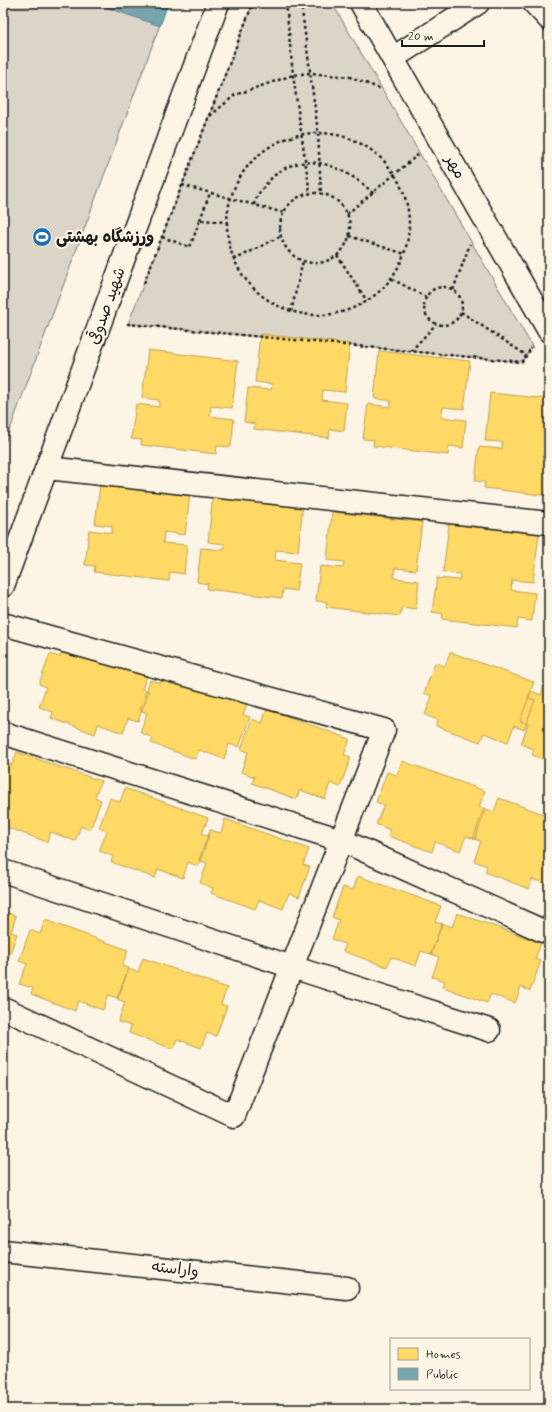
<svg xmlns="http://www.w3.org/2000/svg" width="552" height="1412" font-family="Mynerve,'Playpen Sans Arabic',sans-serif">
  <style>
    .green { fill: #dbd5c8; stroke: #7c7872 }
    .homes { fill: #ffd966; stroke: #bba050 }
    .public { fill: #76a5af; stroke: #5b7c83 }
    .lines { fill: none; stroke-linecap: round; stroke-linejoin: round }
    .street-casing { stroke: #1c1c1c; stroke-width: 25 }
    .path { stroke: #1c1c1c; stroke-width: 2.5; stroke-dasharray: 3 3; stroke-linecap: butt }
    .street { stroke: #fcf5e5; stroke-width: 22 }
    .labels { text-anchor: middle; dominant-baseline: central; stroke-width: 4; stroke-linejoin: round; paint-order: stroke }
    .street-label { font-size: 16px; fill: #1c1c1c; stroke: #fcf5e5 }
    .poi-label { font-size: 16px; font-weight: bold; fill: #1c1c1c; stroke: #fcf5e5; text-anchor: start }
  </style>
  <rect width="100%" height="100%" fill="#fcf5e5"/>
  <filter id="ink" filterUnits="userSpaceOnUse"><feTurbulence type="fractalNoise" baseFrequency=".025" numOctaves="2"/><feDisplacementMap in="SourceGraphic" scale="8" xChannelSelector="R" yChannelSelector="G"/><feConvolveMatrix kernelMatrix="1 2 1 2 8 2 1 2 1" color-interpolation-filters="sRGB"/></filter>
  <g filter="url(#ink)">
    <path class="green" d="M3,3H168L3,448Z
      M253,3H332L532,346L522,362L128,324Z"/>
    <path class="homes" d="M260,334L350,344L345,392L323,390L322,400L347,403L344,431L330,429L329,438L254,429L255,424L244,422L248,388L271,390L272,384L255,382Z
      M148,350L238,361L232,408L211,406L210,416L234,419L231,447L217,446L216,454L141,445L142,440L131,439L136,404L159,407V400L142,398Z
      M379,351L470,361L464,409L443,407L441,417L466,420L463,448L449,446L448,455L373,446L374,440L363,439L368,404L390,407L391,401L374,398Z
      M490,393L549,399V496L484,488L485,482L475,481L479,447L502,449V442L485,441Z
      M101,477L191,487L185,535L164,532L163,543L187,545L184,574L170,572L169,581L94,572L95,566L85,565L89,530L112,533V526L95,524Z
      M213,494L303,504L298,552L276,550L275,560L300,563L296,591L283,589L282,598L207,589L208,584L197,582L201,548L224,550L225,544L208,542Z
      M332,512L422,522L416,570L395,568L394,578L419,581L416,609L402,607L400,616L326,607L327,602L316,601L320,566L343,568L344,562L327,560Z
      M449,524L539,534L533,582L512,580L511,590L535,593L532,621L518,619L517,628L442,619L443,614L432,612L437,578L459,580L460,574L443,572Z
      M65,643L148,673L142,689L149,691L138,721L128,718L123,733L98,724L95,734L51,718L53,712L39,707L46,687L39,684L50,654L60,657Z
      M450,652L534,682L528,698L535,700L524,730L514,726L508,742L484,733L480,742L436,726L438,720L425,715L432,696L424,693L435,663L445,666Z
      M166,669L249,699L243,715L250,717L239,747L229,744L224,759L199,750L195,759L151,743L153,738L140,732L147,713L140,710L150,680L161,683Z
      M546,680L549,681V761L532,755L534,749L521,744L528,724L520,721L531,691L541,695Z
      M267,709L350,739L344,755L351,757L340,787L330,783L325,799L300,790L296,799L252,783L255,777L241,772L248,752L241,749L252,719L262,723Z
      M17,752L101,781L95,797L101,800L90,830L81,826L75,841L51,832L47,842L3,826L5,820L3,819V762L12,765Z
      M402,761L485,791L479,807L486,809L475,839L466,836L460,851L435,842L432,852L388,836L390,830L376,824L384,805L376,802L387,772L397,775Z
      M125,788L208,818L202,834L209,836L198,866L188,862L183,878L158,869L155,878L111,862L113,856L99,851L107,831L99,828L110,798L120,802Z
      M499,798L549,816V885L532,879L529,889L485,872L487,866L474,861L481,841L473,839L484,808L494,812Z
      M225,819L309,849L303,865L310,867L299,897L289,893L283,909L259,900L255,909L211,893L213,888L200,883L207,863L199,860L210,830L221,833Z
      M358,876L441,906L435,922L442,924L431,954L421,951L416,966L391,957L387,967L343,951L346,945L332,939L339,920L332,917L343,887L353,890Z
      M3,911L16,916L11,932L17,934L6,964L3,963Z
      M457,913L541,943L535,959L541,961L530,991L521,987L515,1003L491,994L487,1003L443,987L445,981L432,977L439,957L431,954L442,923L452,927Z
      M45,920L128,950L122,966L129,968L118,998L108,995L103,1010L78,1001L75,1011L31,994L33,988L19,984L27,964L19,961L30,930L40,934Z
      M143,958L227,988L221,1004L227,1006L216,1036L207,1033L201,1048L177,1039L173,1049L129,1033L131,1026L118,1022L125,1002L117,999L128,969L138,972Z"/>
    <path class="public" d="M94,3H168L160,26Z"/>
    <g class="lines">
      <defs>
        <path id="street" d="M361,3L549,331
          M534,3L549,19
          M393,58L478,3
          M47,468L549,523
          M3,586L218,3
          M3,624L384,730L234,1116L3,1008
          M3,733L341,840L543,931
          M3,871L292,967L489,1030
          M3,1251L347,1288"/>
      </defs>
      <use href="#street" class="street-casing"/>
      <path class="path" d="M286,3L293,75L310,194
        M301,3L318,132L321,194
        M210,116L235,95L293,75L310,73L350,77L381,89
        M227 224a91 91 0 1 1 182 0a91 91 0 1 1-182 0Z
        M182,185L284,213
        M280 228a35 35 0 1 1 70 0a35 35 0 1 1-70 0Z
        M254,205C256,196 262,189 268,182C299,146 344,165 373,193
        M347,214L420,153
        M200,220L210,193
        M349,236L405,254
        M162,237L190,247L200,220L226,222
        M337,255L367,301
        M234,260L281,236
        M392,279L426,297
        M144,283L253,3
        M424 306a19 19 0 1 1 38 0a19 19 0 1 1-38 0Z
        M453,290L470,244
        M291,312L303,261
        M461,312L526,355
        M128,323V324L522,362L532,347
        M411,351L436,324"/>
      <use href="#street" class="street"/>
    </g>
  </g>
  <defs>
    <symbol id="stadium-disc" viewBox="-11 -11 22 22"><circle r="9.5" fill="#1f6fb2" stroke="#fcf5e5"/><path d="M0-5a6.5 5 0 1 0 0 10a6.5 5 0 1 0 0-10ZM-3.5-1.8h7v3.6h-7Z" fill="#fff"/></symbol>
  </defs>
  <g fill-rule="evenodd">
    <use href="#stadium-disc" x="31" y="226" width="22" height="22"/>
  </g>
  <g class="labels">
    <g class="street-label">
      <text transform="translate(455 167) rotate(60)">مهر</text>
      <text transform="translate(107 306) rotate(-70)">شهید صدوقی</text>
      <text transform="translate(175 1269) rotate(6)">واراسته</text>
    </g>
    <g class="poi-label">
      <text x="56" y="237">ورزشگاه بهشتی</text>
    </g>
  </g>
  <rect width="552" height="1412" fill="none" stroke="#fcf5e5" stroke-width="16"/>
  <rect x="8" y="8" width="536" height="1396" fill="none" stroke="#1c1c1c" stroke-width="1.5" filter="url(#ink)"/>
  <rect x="390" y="1338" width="140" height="52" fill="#fcf5e5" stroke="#a29e95"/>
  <rect x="398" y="1348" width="20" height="12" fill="#ffd966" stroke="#a29e95"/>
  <text x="426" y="1358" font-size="12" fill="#1c1c1c">Homes</text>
  <rect x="398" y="1368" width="20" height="12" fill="#76a5af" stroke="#a29e95"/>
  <text x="426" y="1378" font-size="12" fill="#1c1c1c">Public</text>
  <path d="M402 40v6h82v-6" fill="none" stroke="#1c1c1c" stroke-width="2"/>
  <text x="408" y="40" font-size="12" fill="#1c1c1c" stroke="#fcf5e5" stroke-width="3" paint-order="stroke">20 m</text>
</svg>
